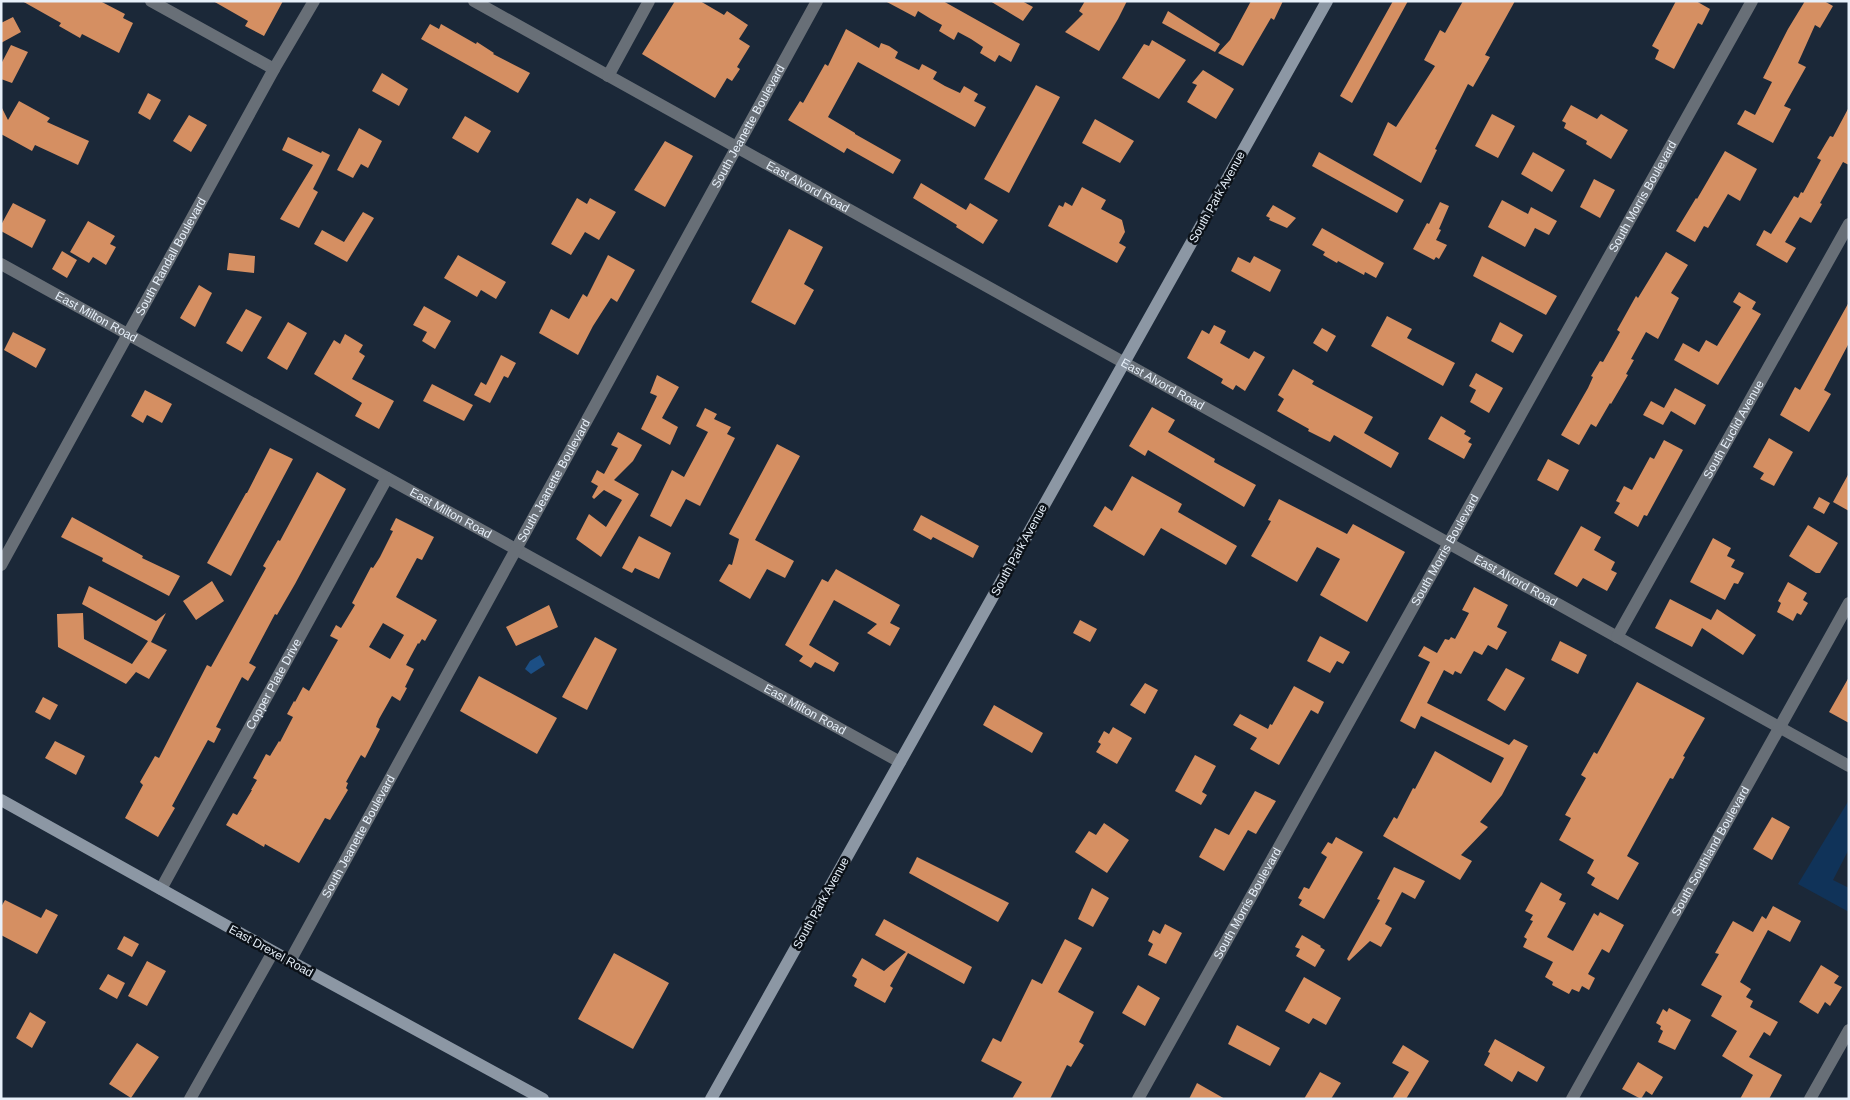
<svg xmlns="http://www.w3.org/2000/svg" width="1850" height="1100" font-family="Helvetica,sans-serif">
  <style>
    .green { fill: #103359 }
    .water { fill: #1c4f85 }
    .building { fill: #d58f62; fill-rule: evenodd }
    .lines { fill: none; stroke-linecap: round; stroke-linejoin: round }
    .street { stroke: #686f77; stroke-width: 12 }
    .secondary { stroke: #8c97a4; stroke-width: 12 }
    .labels { text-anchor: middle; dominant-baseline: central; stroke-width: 5; stroke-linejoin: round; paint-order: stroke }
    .street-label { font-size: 12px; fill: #e7f0fa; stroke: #0b1118 }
  </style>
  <rect width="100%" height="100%" fill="#1b2838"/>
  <path class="green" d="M1849,800V849L1833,880L1849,888V912L1798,884Z"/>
  <path class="water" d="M540,655L545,665L531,674L525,669L530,661Z"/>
  <path class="building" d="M22,1H100L125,14L123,18L133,23L119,53L82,34L80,38L59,26L61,23Z
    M213,1H283L264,36L245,26L248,21Z
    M675,1H700L724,15L727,11L748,25L739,39L750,46L737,67L740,69L732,81L727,78L715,98L642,54Z
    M885,1H943L1020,44L1011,62L999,55L995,62L980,53L983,47L971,39L958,32L954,40L939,31L942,25L931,19L918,11L915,17Z
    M990,1H1022L1033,7L1023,21Z
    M1085,1H1127L1118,19L1099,51L1065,32L1083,14L1079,11Z
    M1251,1H1283L1274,20L1271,18L1243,66L1218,53L1230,40Z
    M1393,1H1408L1352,103L1340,96Z
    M1463,1H1515L1485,55L1490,57L1473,87L1468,84L1435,149L1437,150L1421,183L1373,155L1388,122L1396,127L1435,66L1424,60L1440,30L1445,33Z
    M1676,1H1696L1710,9L1702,25L1698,23L1674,69L1655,59L1659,50L1652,46Z
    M1805,1H1824L1833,6L1820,28L1815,25L1798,63L1806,67L1784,106L1791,109L1773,143L1737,124L1745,110L1755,115L1772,82L1763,78L1788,29Z
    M1168,11L1220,44L1215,52L1162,23Z
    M13,17L21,32L1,43V23Z
    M430,24L439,29L441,24L476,44L477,42L494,53L493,54L530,73L518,93L421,39Z
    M846,29L879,48L881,43L889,46L898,52L895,58L919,70L922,64L937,72L933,79L945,86L960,93L964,86L978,94L974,101L986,107L975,127L858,62L828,117L855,133V134L901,160L893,174L847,148L844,153L788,120L800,101L803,103L825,64L828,66Z
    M1152,40L1186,60L1159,99L1122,78L1144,44L1149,46Z
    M11,45L28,52L12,83L1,79V64Z
    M1203,70L1234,89L1216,119L1187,102L1197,85L1192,83Z
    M382,73L408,89L399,106L372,91Z
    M1036,85L1060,97L1009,193L984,179Z
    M148,93L161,100L150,120L138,113Z
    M19,101L50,118L47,122L89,141L78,165L35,145L32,151L1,134V106L8,120Z
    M1571,105L1597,119L1601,114L1628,130L1611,159L1586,144L1587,141L1564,128L1566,123L1562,121Z
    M1849,107V165L1843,162L1820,203L1822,204L1811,223L1800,217L1785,242L1796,248L1787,263L1756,245L1764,230L1771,234L1794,196L1798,198L1801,192L1803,193L1821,160L1817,158L1830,136L1833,137Z
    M1492,114L1515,126L1498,158L1475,146Z
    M189,115L207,125L191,152L173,141Z
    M465,116L491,131L478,153L452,138Z
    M1095,119L1134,141L1120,163L1082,143Z
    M359,128L382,141L368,168L361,164L353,178L337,170Z
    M288,137L321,153L322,151L330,155L313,189L318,192L299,228L280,219L313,165L282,150Z
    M665,141L693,156L665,207L634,190Z
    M1725,151L1757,169L1740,201L1728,194L1708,228L1704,226L1695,242L1676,231L1696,198L1697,199Z
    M1319,152L1404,200L1397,213L1312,166Z
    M1533,152L1565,170L1552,192L1521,174Z
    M1594,179L1615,190L1600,218L1580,207Z
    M921,183L966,210L970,203L998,220L983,244L956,227L957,225L913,198Z
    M1082,187L1106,200L1101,209L1122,220L1125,232L1119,243L1126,247L1117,263L1048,226L1059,205L1063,207L1065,202L1072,206Z
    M577,198L587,204L590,198L616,212L599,240L585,232L571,255L551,244Z
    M1502,200L1528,214L1531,207L1557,221L1549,235L1535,228L1525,247L1488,227Z
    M1440,202L1449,206L1439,229L1441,230L1436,240L1447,245L1439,259L1436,257L1434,260L1413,249L1427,223L1429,224Z
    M13,203L46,220L32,248L1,231V225Z
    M1273,205L1296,218L1287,228L1269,220L1270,218L1266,216Z
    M363,212L374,218L347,262L314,244L322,230L344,242Z
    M88,221L115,236L110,244L116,247L106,265L93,257L89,263L70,252Z
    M1322,228L1384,263L1376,278L1365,272L1364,275L1338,261L1337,263L1323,255L1325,252L1312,245Z
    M789,229L823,247L804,284L814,290L795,325L751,302Z
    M62,251L77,260L67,278L52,269Z
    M1666,252L1688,265L1671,293L1679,298L1658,339L1646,332L1631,359L1634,360L1626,374L1628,375L1611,404L1610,403L1596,427L1591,424L1579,445L1561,435L1588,388L1593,377L1591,376L1600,361L1603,362L1620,332L1617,330L1636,296L1638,298Z
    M229,253L255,256L254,273L227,270Z
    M458,255L506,282L496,299L481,290L477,297L444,278Z
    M608,255L635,270L617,302L611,298L593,326L578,355L539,333L551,309L569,319L583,294L587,297Z
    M1254,256L1281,270L1270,292L1231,271L1238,257L1250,263Z
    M1482,256L1557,296L1546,315L1473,276Z
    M199,285L212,293L195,327L180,318Z
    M1739,292L1756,302L1752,309L1761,314L1718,385L1674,360L1683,343L1699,352L1706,340L1717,346L1741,307L1733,302Z
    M1849,302V343L1824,390L1831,394L1809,432L1780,415L1795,387L1800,390Z
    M424,306L451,321L435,349L422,341L427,332L413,325Z
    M246,309L262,317L242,352L226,343Z
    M1387,316L1412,329L1407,338L1455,363L1443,386L1371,346Z
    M288,322L307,333L287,370L267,358Z
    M1500,322L1523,335L1513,353L1491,341Z
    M1214,325L1226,331L1220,343L1249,359L1254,351L1265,357L1245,391L1236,385L1233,390L1221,383L1223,379L1187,358L1202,330L1209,334Z
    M1322,328L1336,336L1327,352L1313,343Z
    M13,332L46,349L36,368L4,350Z
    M345,334L363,345L359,352L365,356L352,379L394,401L379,429L355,416L362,403L314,374L334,340L340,344Z
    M501,355L516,363L508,378L504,376L490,403L474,395L481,382L486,385Z
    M1293,369L1314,381L1312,384L1373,417L1364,433L1399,453L1391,468L1334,435L1330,442L1308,431L1309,429L1277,411L1284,399L1278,395Z
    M1476,373L1503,388L1489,413L1470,402L1476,390L1469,386Z
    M657,375L679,387L662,418L678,427L670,445L641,429L657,396L650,393Z
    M432,384L473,405L464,421L423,401Z
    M1675,388L1706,405L1695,425L1671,411L1663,425L1643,415L1651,401L1664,408Z
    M145,390L172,404L162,423L147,415L143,423L131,416Z
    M1152,407L1175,420L1168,432L1215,459L1214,462L1256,485L1244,507L1148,450L1145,456L1129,446Z
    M705,408L717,414L714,419L731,427L727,434L735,438L700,506L686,499L671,527L650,516L672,470L684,477L708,432L696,426Z
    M1441,416L1466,431L1464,434L1471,438L1468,442L1472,444L1464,459L1428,439Z
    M618,432L642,445L633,461L614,480L639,494L601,557L576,539L589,514L606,527L622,500L604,490L594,499L592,497L598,486L591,482L597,470L604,474L618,448L611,445Z
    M1769,438L1793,452L1774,486L1760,479L1764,473L1753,467Z
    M1664,440L1683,450L1647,516L1644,515L1638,527L1614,513L1620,503L1616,501L1624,486L1632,490L1650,457L1654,459Z
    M777,444L800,456L755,540L794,561L785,578L767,569L750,599L719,581L729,564L732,565L739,539L729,534Z
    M270,448L293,459L231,576L207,563L246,493H247Z
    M1548,459L1569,470L1558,491L1537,480Z
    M317,472L346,489L295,584L277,615L275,614L249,663L256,667L248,681L242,677L216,727L221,729L214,743L208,740L172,806L175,808L158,837L125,818L143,785L140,782L155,756L159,758L207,665L211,667L266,568L263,566L278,540L280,541Z
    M1849,473V511L1833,502Z
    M1132,476L1182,504L1178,512L1237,546L1226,565L1161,528L1144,556L1093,526L1105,506L1112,511Z
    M1819,497L1830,503L1824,514L1813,508Z
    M1279,499L1347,534L1353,524L1405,552L1367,622L1320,595L1340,559L1317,547L1297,582L1251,556L1271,521L1268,520Z
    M921,515L979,546L973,558L933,537L931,540L913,530Z
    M72,517L143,556L142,558L180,576L169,596L102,561L103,558L61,537Z
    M396,518L434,537L422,560L417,558L396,597L437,620L425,641L422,639L419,644L418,643L406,665L414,669L405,687L407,688L400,701L392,696L379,719L376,727L380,729L365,758L361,755L346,782L348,783L346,788L348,790L330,820L325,818L299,863L265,844L264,847L226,825L233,813L237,815L252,790H251L257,780L253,778L266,754L270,756L279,741L280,742L293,717L287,714L294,701L295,702L303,687L309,691L338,640L330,636L336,625L341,628L355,605L352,603L371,567L373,568L380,557L393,531L390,530ZM383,623L404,635L390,659L369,647Z
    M1808,525L1838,543L1820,573H1816L1789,556Z
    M1581,526L1601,537L1594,550L1615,562L1611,570L1617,573L1607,591L1583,578L1577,587L1554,574Z
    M639,536L671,553L659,579L635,568L632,573L622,568Z
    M1713,538L1731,548L1727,556L1735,560L1731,567L1744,573L1738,584L1734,583L1725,600L1690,582Z
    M836,569L900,605L890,623L900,628L890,646L867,633L877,624L834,600L809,645L839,663L834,672L815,662L811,668L799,661L803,656L785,645L822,579L828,582Z
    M212,581L224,601L196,620L183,601Z
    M1788,582L1807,593L1803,600L1808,603L1801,615L1797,613L1793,621L1777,612L1781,603L1778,601Z
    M89,586L156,621L166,613L151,642L167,650L149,679L136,672L126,684L58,647L57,614L83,613L84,639L132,664L148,641L82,604Z
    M1474,587L1508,605L1497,627L1507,632L1497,650L1488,645L1482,655L1474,651L1461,674L1455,671L1453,675L1444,670L1427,703L1509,745L1514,739L1528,746L1502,795L1480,822L1488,827L1461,855L1472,861L1460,880L1383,836L1394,817L1397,819L1413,788L1415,789L1435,751L1491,783L1504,758L1421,716L1415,729L1400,721L1430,662L1418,656L1424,646L1437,653L1445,639L1449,640L1451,637L1455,639L1469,613L1462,610Z
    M1670,599L1711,620L1717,609L1756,635L1743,655L1702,628L1692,647L1655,628Z
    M549,605L558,627L516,646L506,627Z
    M1080,620L1097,629L1090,642L1073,633Z
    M1320,636L1350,652L1343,664L1337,661L1330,673L1307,661Z
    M595,637L617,649L587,710L562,697Z
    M1560,641L1587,655L1578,674L1551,660Z
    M1506,668L1525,678L1505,711L1487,700Z
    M479,676L557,718L537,754L460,711Z
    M1849,677V723L1829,712Z
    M1637,682L1705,718L1683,756L1685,757L1673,779L1670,778L1627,856L1639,863L1618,900L1591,885L1595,878L1587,873L1594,860L1559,840L1571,818L1565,815L1586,778L1581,775L1594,752L1597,754Z
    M1145,683L1158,690L1145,714L1130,705Z
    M1294,686L1324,702L1318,714L1311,710L1279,765L1250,749L1257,738L1233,725L1240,714L1268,729L1270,724L1272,725Z
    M43,697L58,705L50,720L35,712Z
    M994,705L1043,733L1032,753L983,725Z
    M1113,727L1132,738L1117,764L1096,752L1101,744L1098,742L1104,731L1109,734Z
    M55,741L85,756L76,775L45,758Z
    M1195,755L1216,766L1202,792L1207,795L1201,805L1175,791Z
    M1255,791L1276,801L1256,834L1248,830L1224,871L1199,857L1215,828L1229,835Z
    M1772,817L1790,827L1772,860L1753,849Z
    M1104,823L1129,840L1107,873L1075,852L1089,831L1096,835Z
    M1336,837L1363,852L1324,919L1299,905L1302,900L1298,898L1304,887L1309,889L1327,857L1321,853L1328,842L1332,844Z
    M917,857L1009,903L998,922L909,873Z
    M1394,867L1425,881L1415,899L1402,892L1385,924L1392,928L1381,947L1370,941L1349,961L1347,959L1380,900L1377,899Z
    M1541,882L1562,894L1559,900L1566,903L1547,937L1573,951L1594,913L1598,916L1600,912L1624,925L1609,953L1602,949L1588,974L1595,978L1589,990L1582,986L1579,992L1572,989L1569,994L1552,985L1553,982L1545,977L1553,962L1523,947L1527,939L1524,937L1533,921L1530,920L1533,915L1525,911Z
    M1092,888L1109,898L1093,927L1078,919Z
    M5,900L41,918L46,909L58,915L37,954L1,935V907Z
    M1773,906L1801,921L1790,942L1768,930L1740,982L1751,989L1746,997L1753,1001L1750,1007L1778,1022L1770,1036L1764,1032L1749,1057L1782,1075L1769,1099H1740L1753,1075L1722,1056L1737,1031L1711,1016L1722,996L1701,985L1719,954L1715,953L1733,921L1753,932L1762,916L1766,919Z
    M884,919L972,967L964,984L908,953L890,986L893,988L885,1003L854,986L857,979L852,976L862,958L884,971L906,952L875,935Z
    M1165,924L1182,933L1166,964L1148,955L1153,944L1148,941L1153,930L1160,934Z
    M1302,935L1321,946L1320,947L1325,950L1315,967L1296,956L1300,949L1295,947Z
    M124,936L139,944L132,957L117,949Z
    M1065,939L1082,948L1058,992L1094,1012L1079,1042L1084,1045L1071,1067L1067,1065L1050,1099H1012L1022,1082L981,1061L993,1038L1001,1042L1032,979L1042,984Z
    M614,953L669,983L633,1049L578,1019Z
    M147,961L166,971L147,1006L128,996Z
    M1821,965L1839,976L1834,983L1842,987L1830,1006L1825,1002L1818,1014L1799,1002Z
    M108,974L125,983L117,999L99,989Z
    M1304,977L1341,998L1326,1025L1313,1018L1309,1024L1285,1011Z
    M1138,985L1160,998L1145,1026L1122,1013Z
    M1669,1008L1691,1020L1675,1050L1658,1042L1663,1031L1660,1029L1661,1026L1656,1023L1663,1009L1667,1012Z
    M30,1012L46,1022L32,1048L16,1038Z
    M1237,1025L1280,1048L1270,1066L1228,1044Z
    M1495,1039L1545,1067L1537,1082L1518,1071L1512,1082L1484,1065L1490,1053L1488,1052Z
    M137,1043L159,1057L131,1098L109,1084Z
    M1403,1045L1429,1061L1406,1099H1392L1409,1072L1392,1063Z
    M1638,1062L1663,1077L1652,1095L1646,1091L1641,1099L1622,1089Z
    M1320,1072L1341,1083L1331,1099H1304Z
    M1197,1083L1225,1099H1189Z"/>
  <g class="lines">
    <g class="street">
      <path d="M151,1L274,69"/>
      <path id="s1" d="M474,1L1849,766"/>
      <path d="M608,76L649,1"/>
      <path id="s2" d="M1,264L900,762"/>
      <path id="s3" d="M1,565L274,69L314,1"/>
      <path id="s4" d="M1617,637L1849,224"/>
      <path id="s5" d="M161,889L387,478"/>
      <path id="s6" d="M290,961L817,1"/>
      <path d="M190,1099L273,952"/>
      <path id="s7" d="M1138,1099L1752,1"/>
      <path id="s8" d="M1572,1099L1849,603"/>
      <path d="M1810,1099L1849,1030"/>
    </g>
    <path class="secondary" d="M1,800L290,961L543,1099
      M711,1099L1327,1"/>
  </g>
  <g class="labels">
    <g class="street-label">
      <text stroke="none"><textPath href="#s6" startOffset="952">South Jeanette Boulevard</textPath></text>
      <text stroke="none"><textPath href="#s1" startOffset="382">East Alvord Road</textPath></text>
      <text stroke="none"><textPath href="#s7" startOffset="1034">South Morris Boulevard</textPath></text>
      <text transform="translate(1217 197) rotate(-61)">South Park Avenue</text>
      <text stroke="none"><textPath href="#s3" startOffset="352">South Randall Boulevard</textPath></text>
      <text stroke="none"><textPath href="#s2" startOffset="109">East Milton Road</textPath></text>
      <text stroke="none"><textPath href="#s1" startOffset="788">East Alvord Road</textPath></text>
      <text stroke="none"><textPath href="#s4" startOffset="238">South Euclid Avenue</textPath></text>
      <text stroke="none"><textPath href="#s6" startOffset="548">South Jeanette Boulevard</textPath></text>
      <text stroke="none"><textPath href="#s2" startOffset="514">East Milton Road</textPath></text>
      <text transform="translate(1019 550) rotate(-61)">South Park Avenue</text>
      <text stroke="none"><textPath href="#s7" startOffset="629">South Morris Boulevard</textPath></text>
      <text stroke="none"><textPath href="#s1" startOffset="1192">East Alvord Road</textPath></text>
      <text stroke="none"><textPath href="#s5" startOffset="234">Copper Plate Drive</textPath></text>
      <text stroke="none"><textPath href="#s2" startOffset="919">East Milton Road</textPath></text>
      <text stroke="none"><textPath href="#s6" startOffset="142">South Jeanette Boulevard</textPath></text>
      <text stroke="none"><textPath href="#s8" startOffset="284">South Southland Boulevard</textPath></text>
      <text transform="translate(821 903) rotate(-61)">South Park Avenue</text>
      <text stroke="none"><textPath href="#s7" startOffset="224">South Morris Boulevard</textPath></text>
      <text transform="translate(271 951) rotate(29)">East Drexel Road</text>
    </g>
  </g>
  <rect width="1850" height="1100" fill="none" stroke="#e7f0fa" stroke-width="5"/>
</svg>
